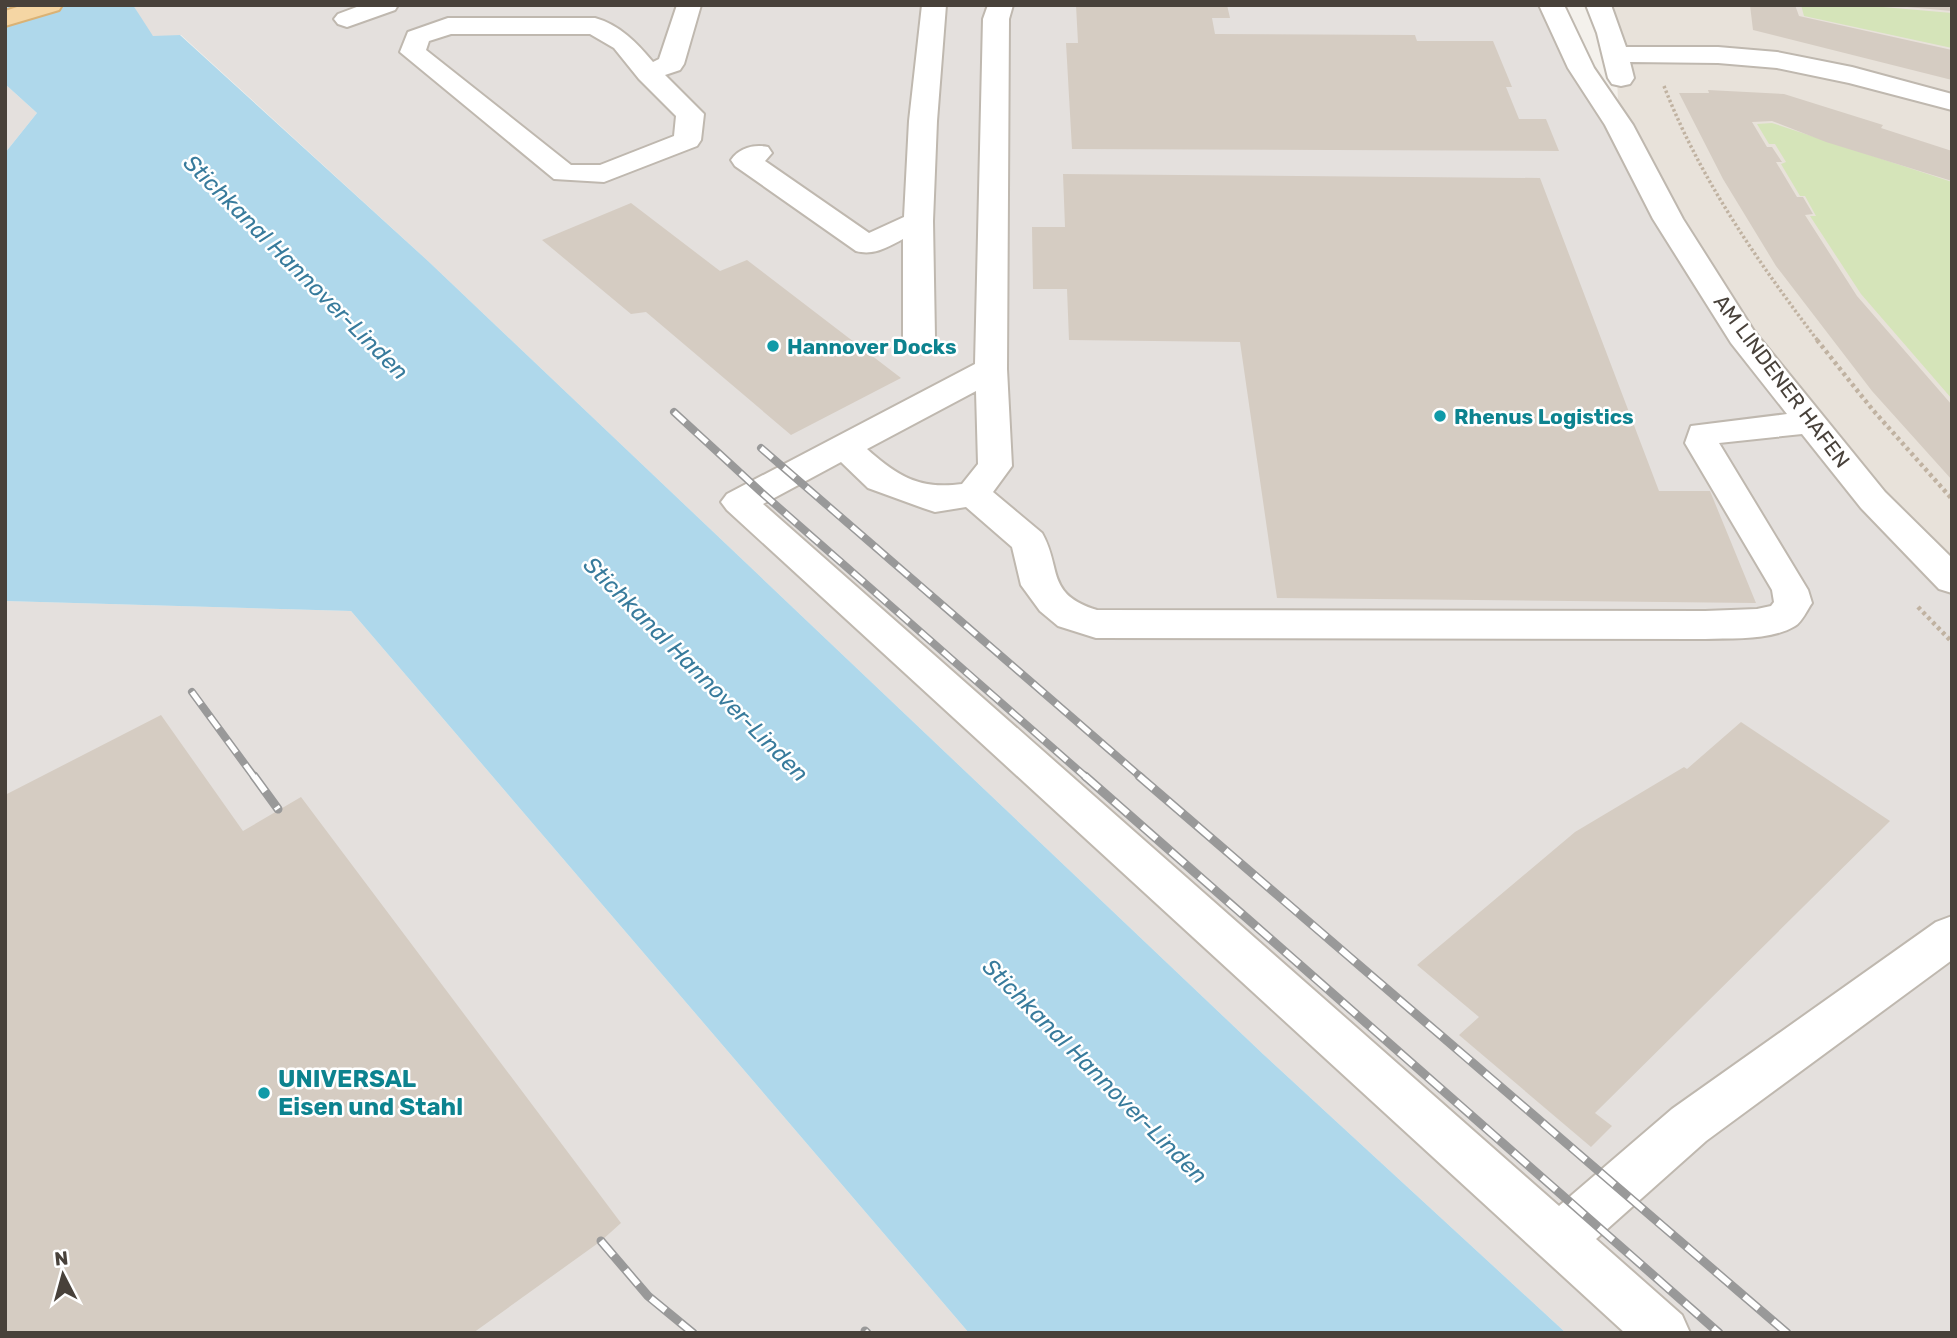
<svg xmlns="http://www.w3.org/2000/svg" width="1957" height="1338" font-family="Rubik,sans-serif">
  <style>
    .residential { fill: #e8e2da }
    .industrial { fill: #e4e0dd }
    .green { fill: #d5e4b9 }
    .water { fill: #afd8eb }
    .building { fill: #d5ccc2 }
    .lines { fill: none; stroke-linecap: round; stroke-linejoin: round }
    .minor-casing { stroke: #bfb8af; stroke-width: 4 }
    .major-casing { stroke: #dab275; stroke-width: 4 }
    .path-far1 { stroke: #c0b2a1; stroke-width: 3.5; stroke-dasharray: 2.5 2.5; stroke-linecap: butt }
    .path { stroke: #c0b2a1; stroke-width: 4.5; stroke-dasharray: 3.5 3.5; stroke-linecap: butt }
    .minor { fill: #fff; fill-rule: evenodd }
    .major { fill: #f5d6a4; fill-rule: evenodd }
    .rail-far1-casing { stroke: #999; stroke-width: 8 }
    .rail-casing { stroke: #999; stroke-width: 9 }
    .rail-far1 { stroke: #fff; stroke-width: 5; stroke-dasharray: 15; stroke-linecap: butt }
    .rail { stroke: #fff; stroke-width: 6; stroke-dasharray: 19; stroke-linecap: butt }
    .culture-dot { fill: #0f9aa8; stroke: #fff; stroke-width: 2.5 }
    .labels { text-anchor: middle; dominant-baseline: central; stroke-width: 5; stroke-linejoin: round; paint-order: stroke }
    .culture-label { font-size: 21px; font-weight: bold; fill: #0d838f; stroke: #fff; text-anchor: start }
    .street-label { font-size: 21px; fill: #48413a; stroke: #fff }
    .water-label { font-size: 23px; font-style: italic; fill: #387b9c; stroke: #fff }
    .near-culture-label { font-size: 24px; font-weight: bold; fill: #0d838f; stroke: #fff; text-anchor: start }
  </style>
  <rect width="100%" height="100%" fill="#f4f1ec"/>
  <path class="residential" d="M1614,5H1952V580L1742,336L1619,125Z"/>
  <path class="industrial" d="M133,5H1542L1742,336L1952,580V1333H1566L1263,1054L428,261L181,35L160,38L150,35Z
    M5,84L37,113L5,153Z
    M5,601L351,611L969,1333H5Z"/>
  <path class="green" d="M1801,5H1860L1952,13V48L1804,16Z
    M1772,123L1952,182V399L1861,294L1810,216H1816L1805,196H1800L1781,164L1786,162L1775,144H1769L1757,124Z"/>
  <path class="water" d="M5,5H133L153,36L180,35L428,261L1263,1054L1566,1333H969L351,611L5,601V153L37,113L5,84Z"/>
  <path class="building" d="M1076,5H1227L1230,18H1212L1215,34L1415,35L1417,41H1493L1512,87H1506L1519,119H1546L1559,151L1072,149L1066,43H1078Z
    M1750,5H1795L1799,16L1952,50V80L1753,30Z
    M1907,5H1952V11L1907,7Z
    M1708,90L1784,94L1883,125L1881,128L1952,151V181L1826,142L1772,121L1752,122L1767,147H1772L1782,162H1776L1797,197H1803L1813,214L1805,215L1857,296L1952,405V480L1872,391L1776,266L1723,179L1679,93H1709Z
    M1063,174L1540,178L1659,491H1710L1756,603L1277,598L1240,342L1069,340L1067,289H1033L1032,227H1065Z
    M631,203L720,271L747,260L901,378L791,435L646,312L631,314L542,240Z
    M161,715L243,831L301,797L621,1223L601,1241L473,1333H5V795Z
    M1741,722L1890,821L1595,1113L1612,1126L1591,1147L1459,1035L1479,1017L1417,965L1575,832L1684,767L1687,769Z"/>
  <g class="lines">
    <defs>
      <path id="minor" d="M362,5H398L395,10L347,27L338,24L334,19L338,14Z
        M677,5H701L684,64L680,70L665,75L704,114L701,140L697,146L604,182L554,179L400,52L408,32L448,18H595C620,25 637,43 653,62L659,59ZM451,34H590L614,48L639,79L676,116L674,136L600,165H571L426,50L429,41Z
        M922,5H946L937,121L933,221L935,337L930,344L919,347L908,344L903,337V239C888,247 874,256 856,251L735,166L731,160C739,148 754,144 768,147L772,153L765,161L869,233L904,217L909,121Z
        M988,5H1013L1009,19L1007,369L1012,466L993,492L1042,533C1062,568 1045,594 1097,610L1705,611L1757,609L1771,606L1774,602L1772,590L1685,443L1691,426L1787,414L1731,343L1653,219L1605,125L1568,68L1539,5H1564L1594,68L1633,125L1683,219L1754,331L1885,492L1952,558V593L1939,589L1861,508L1802,434L1719,443L1808,590L1812,603C1807,610 1802,622 1795,626C1770,641 1733,638 1705,639L1096,638L1058,626L1040,611L1021,585L1012,547L966,507L935,512L923,508L868,488L841,462L763,504L1559,1206L1672,1109L1936,922L1952,916V960L1706,1141L1596,1239L1682,1315L1690,1333H1625L727,510L721,502L727,494L975,364L983,19ZM976,391L978,464L962,484C920,490 897,476 867,449Z
        M1586,5H1611L1626,47H1718L1777,52L1852,67L1952,94V110L1849,83L1777,68L1718,63L1630,62L1634,78L1630,84L1621,86L1612,84L1608,78L1597,33Z"/>
      <path id="major" d="M23,5H62L59,10L5,26V11Z"/>
    </defs>
    <use href="#minor" class="minor-casing"/>
    <use href="#major" class="major-casing"/>
    <path class="path-far1" d="M1664,86C1700,179 1758,262 1818,341"/>
    <path class="path" d="M1817,340L1872,409L1952,499
      M1918,607L1952,642"/>
    <use href="#minor" class="minor"/>
    <use href="#major" class="major"/>
    <defs>
      <path id="rail-far1" d="M674,412L761,492L1087,778
        M761,448L1142,778
        M192,692L255,778"/>
      <path id="rail" d="M254,776L278,809
        M1085,776L1719,1333
        M1139,776L1787,1333
        M601,1241L648,1296L693,1333
        M865,1331L867,1333"/>
    </defs>
    <use href="#rail-far1" class="rail-far1-casing"/>
    <use href="#rail" class="rail-casing"/>
    <use href="#rail-far1" class="rail-far1"/>
    <use href="#rail" class="rail"/>
  </g>
  <g class="culture-dot">
    <circle cx="773" cy="346" r="7"/>
    <circle cx="1440" cy="416" r="7"/>
    <circle cx="264" cy="1093" r="7"/>
  </g>
  <g class="labels">
    <g class="culture-label">
      <text x="787" y="346">Hannover Docks</text>
      <text x="1454" y="416">Rhenus Logistics</text>
    </g>
    <g class="street-label">
      <text transform="translate(1782 381) rotate(53)">AM LINDENER HAFEN</text>
    </g>
    <g class="water-label">
      <text transform="translate(296 267) rotate(45)">Stichkanal Hannover-Linden</text>
      <text transform="translate(696 669) rotate(45)">Stichkanal Hannover-Linden</text>
      <text transform="translate(1095 1071) rotate(45)">Stichkanal Hannover-Linden</text>
    </g>
    <g class="near-culture-label">
      <text x="278" y="1079">UNIVERSAL<tspan x="278" dy="28">Eisen und Stahl</tspan></text>
    </g>
  </g>
  <rect width="1957" height="1338" fill="none" stroke="#48413a" stroke-width="14"/>
  <g transform="translate(63 1275) rotate(354)" stroke="#ffffff" stroke-width="5" paint-order="stroke">
  <path d="M0-5L12 26L0 18L-12 26Z" fill="#48413a"/>
  <text y="-10" font-size="19" font-weight="bold" text-anchor="middle" fill="#48413a">N</text>
  </g>
</svg>
